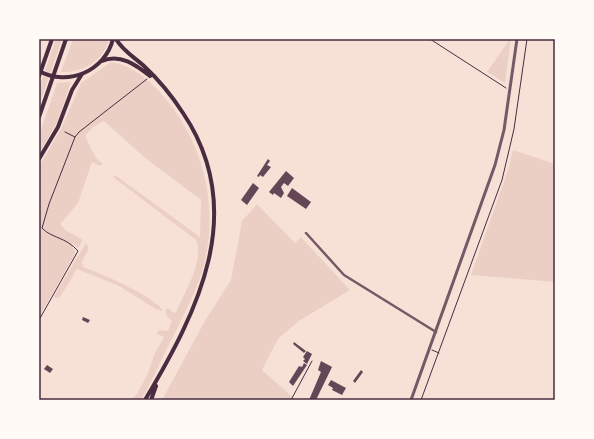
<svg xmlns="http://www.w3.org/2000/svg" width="594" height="439" font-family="'Titillium Web',sans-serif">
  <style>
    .green { fill: #ebcfc5 }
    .building { fill: #644757 }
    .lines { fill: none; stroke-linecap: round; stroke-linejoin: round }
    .path { stroke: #4a2c40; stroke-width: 1 }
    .minor { stroke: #755966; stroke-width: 2.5 }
    .tertiary { stroke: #755966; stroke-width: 3 }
    .trunk { stroke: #4a2c40; stroke-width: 4 }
    .neatline { fill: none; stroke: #4a2c40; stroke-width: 1.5 }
  </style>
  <rect width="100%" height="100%" fill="#f7e1d7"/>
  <path class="green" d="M56,39H62L39,106V88Z
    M73,39H109C103,61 83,73 61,72Z
    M510,39H511L505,83L487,72Z
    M111,62C137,66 158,88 173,108C208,156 219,218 201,275C194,295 184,314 175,333C163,355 154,378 141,400H131L137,394L148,373L155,353L164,337L156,334L159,330L168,331L172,321L166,315V309H169L174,313L176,312C184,294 205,259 196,240L113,177L115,175L200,237L201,200L144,157L104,121L93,127L85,136L96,158L103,164L100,166L92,162L78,203L60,224L65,230L83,240L78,248L73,243L71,244L75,251V254L39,317V167L62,127L81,83Z
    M71,82L58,120L39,155V136L57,83Z
    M513,150L555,164V282L471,275L508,170Z
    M257,204L295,243L301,237L350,290L299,321L278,339L262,370L296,400H162L206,319L231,280L242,221Z
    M86,243L89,248L82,262L83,267C100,273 156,297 163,311L156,309L119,286L77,269L60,297L55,298L54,296Z"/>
  <path class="building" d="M268,159L270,161L267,165L271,167L263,177L260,175L259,177L257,176Z
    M286,171L294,178L288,186L284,183L281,187L284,193L281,198L274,193L273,195L269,192Z
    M253,183L259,188L247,205L241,200Z
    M292,188L311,202L306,209L287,196Z
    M83,317L90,320L88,323L82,320Z
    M294,342L306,351L304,353L293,344Z
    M307,351L312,354L307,364L303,361L305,359L303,357Z
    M321,361L332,367L316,400H309L321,372L318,370Z
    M304,363L307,365L293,386L289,382L299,366L302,367Z
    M47,365L53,369L50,373L44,369Z
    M361,370L363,372L355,383L353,381Z
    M331,380L346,388L342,395L332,390L333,388L328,385Z"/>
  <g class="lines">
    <path class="path" d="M430,39L506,88
      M75,137L79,132L147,79
      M39,320L78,251C66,237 51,238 42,228L49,204L75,137L65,132
      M432,350L439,353
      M291,400L312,361
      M421,400L502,180L514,129L527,39"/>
    <path class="minor" d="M306,233L344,275L436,332"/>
    <path class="tertiary" d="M411,400L495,165L504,130L517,39"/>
    <path class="trunk" d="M116,39C123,51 134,57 144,66C159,80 172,96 183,113C249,211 198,311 145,400
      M102,61C120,53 136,65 150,76
      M39,71C68,87 105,71 113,39
      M39,76L52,39
      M39,117L66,39
      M39,159L58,127L72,90L82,74
      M151,400L156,386"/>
  </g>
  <rect width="594" height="439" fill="none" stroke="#fffaf5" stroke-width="80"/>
  <rect x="40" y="40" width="514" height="359" class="neatline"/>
</svg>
